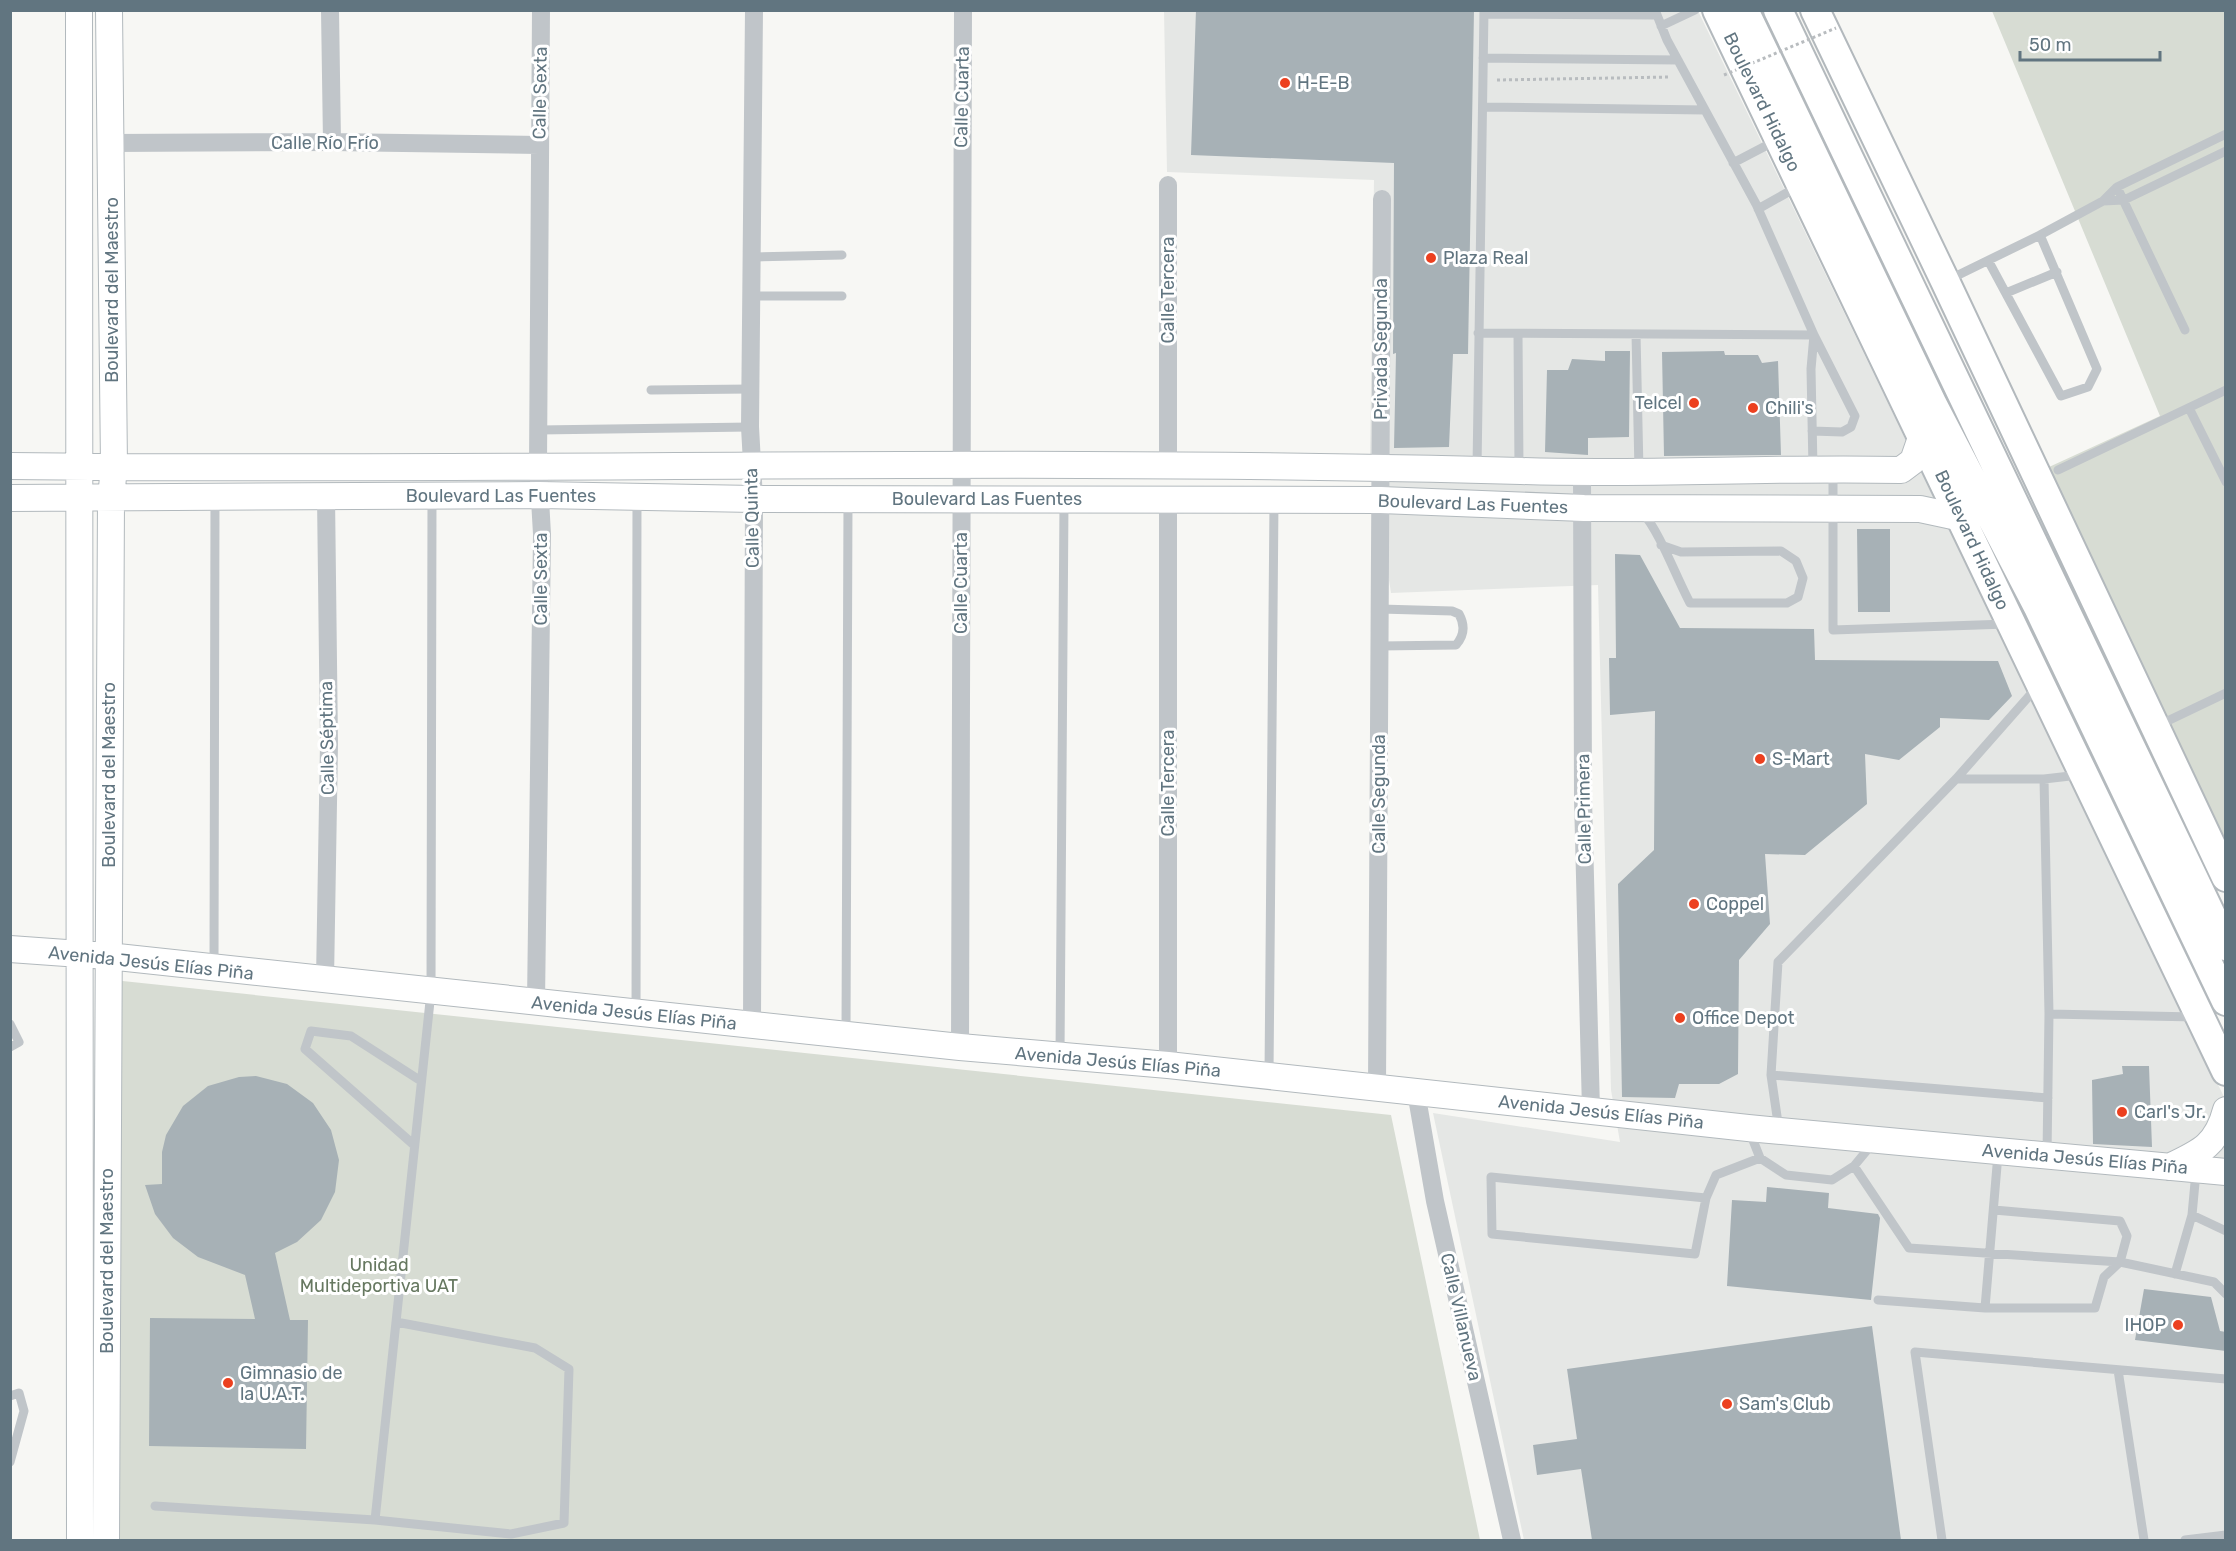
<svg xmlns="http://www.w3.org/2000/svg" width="2236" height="1551" font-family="Rubik,sans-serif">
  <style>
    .built { fill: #e5e7e5 }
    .green { fill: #d7dcd3 }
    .building { fill: #a7b1b6 }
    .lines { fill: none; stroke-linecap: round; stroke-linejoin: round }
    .secondary-casing { stroke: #b2b9bd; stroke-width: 28 }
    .primary-casing { stroke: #b3b9bd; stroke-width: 32 }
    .path { stroke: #b8bcbf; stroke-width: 3; stroke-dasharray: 3 3; stroke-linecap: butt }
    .lane { stroke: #c0c5c9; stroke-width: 9 }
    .street { stroke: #c0c5c9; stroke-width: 18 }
    .secondary { stroke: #fff; stroke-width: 26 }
    .primary { stroke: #fff; stroke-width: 28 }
    .path-bridge { stroke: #b8bcbf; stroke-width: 3; stroke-dasharray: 3 3; stroke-linecap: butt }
    .poi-dot { fill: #ec401f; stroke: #fff; stroke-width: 2 }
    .labels { text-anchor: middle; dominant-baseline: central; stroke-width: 6; stroke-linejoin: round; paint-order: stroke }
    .poi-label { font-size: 18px; fill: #617580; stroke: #fff; text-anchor: start }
    .street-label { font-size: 18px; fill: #617580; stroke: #fff }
    .park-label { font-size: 18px; fill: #667860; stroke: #fff }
  </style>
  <rect width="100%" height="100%" fill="#f7f7f4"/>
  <path class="built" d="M1164,11H1698L2225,1099V1540H1524L1433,1113L1620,1142L1611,1090L1598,585L1391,593L1370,455L1374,180L1167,172Z"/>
  <path class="green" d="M1992,11H2225V841L2049,467L2160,416Z
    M113,980L1391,1115L1480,1540H113Z"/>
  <path class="building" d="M1196,10H1474L1468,354H1453L1449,447L1394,448L1396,353L1393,354L1394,163L1191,155Z
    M1605,351H1630L1629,437L1588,438V455L1545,452L1547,370H1568L1572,359L1605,361Z
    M1724,351L1725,355H1758L1762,363L1778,361L1781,455L1664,456L1662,352Z
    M1857,529H1890V612H1858Z
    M1615,554L1640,555L1680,628L1814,629L1815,660L1998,661L2012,696L1989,720L1940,718V727L1899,760L1865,754L1867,804L1805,855L1765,854L1770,924L1739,960L1738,1074L1719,1084H1679L1675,1098L1622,1097L1618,884L1654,850L1655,711L1610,715L1609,658H1616Z
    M2122,1066H2149L2152,1147L2093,1144L2092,1080L2123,1074Z
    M256,1076L287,1084L313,1103L331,1130L339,1160L335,1192L321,1220L297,1242L275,1253L290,1320H308L306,1449L149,1446L150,1318L255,1319L245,1275L198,1257L173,1238L155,1214L145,1185L162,1184V1152L166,1135L183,1106L208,1086L239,1077Z
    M1767,1187L1829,1193L1828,1208L1878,1214L1880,1218L1871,1300L1727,1286L1732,1200L1766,1202Z
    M2144,1289L2211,1297L2220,1331L2226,1332V1351L2135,1340Z
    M1872,1326L1901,1540H1592L1581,1469L1537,1475L1533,1445L1577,1439L1567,1369Z"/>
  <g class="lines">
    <defs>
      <path id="secondary" d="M79,10L80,1540
        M10,466C514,472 1018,457 1521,471C1648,475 1775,467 1901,470L1913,461L1922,435
        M10,498L539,495L754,499L1381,500L1584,508L1920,509L1962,518
        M10,949L108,956L960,1047L1168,1065L1748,1128L2226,1172
        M2169,1167C2201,1152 2217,1145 2226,1110
        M106,1540L111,498L114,467L109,10"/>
      <path id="primary" d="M1717,10L2226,1071
        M1744,10L1933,405L2038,607L2226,1001
        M1778,10L2226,946
        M1815,10L1945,281L2226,877"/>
    </defs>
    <use href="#secondary" class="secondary-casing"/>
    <use href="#primary" class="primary-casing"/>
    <path class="path" d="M1497,80L1671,77"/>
    <path class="lane" d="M1655,10L1667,40L1756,204L1814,335L1811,369L1813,468
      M1484,14L1657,15
      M1661,26L1695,10
      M1483,58L1678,60
      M1483,107L1705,110
      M1733,163L1777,140
      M2117,187L2185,330
      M2103,201L2124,200L2226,151
      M1758,209L1799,186
      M2040,235L2103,201L2117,187L2226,134
      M752,257L842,255
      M1948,280L2040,235L2097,369L2088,387L2061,396L1989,262
      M2006,293L2057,272
      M752,296H842
      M1478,333L1814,335L1855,416L1851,427L1842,432L1812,431
      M1518,334L1519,469
      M1636,334L1639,471
      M651,390L751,389
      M2189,408L2226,482
      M539,430L750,427
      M1477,468L1484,10
      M2058,470L2226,390
      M1833,473V630L2007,624
      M1642,512C1660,532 1676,577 1690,603H1787L1798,597L1803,578L1796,561L1781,551L1681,552L1661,545
      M1380,609L1452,611L1459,614C1465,625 1465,635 1456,645L1380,646
      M2157,726L2226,693
      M1956,779H2044L2079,775
      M2044,779L2049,1014
      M214,964L215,498
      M636,1011L637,500
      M10,1024L19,1042L10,1047
      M846,1033L848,501
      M1060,1055L1064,502
      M1269,1074L1274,501
      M1771,1075L2048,1098
      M1749,1130L1760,1158L1786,1175L1832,1180L1854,1166L1873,1143
      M1779,1130L1771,1075L1778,962L1956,779L2038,686
      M414,1145L305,1049L311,1031L351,1036L421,1081
      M2047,1154L2049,1014L2196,1017
      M1854,1166L1909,1248L2120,1262L2214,1282L2226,1294
      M1706,1198L1491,1177L1492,1234L1695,1254L1706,1198L1716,1175L1760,1158
      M2192,1215L2226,1231
      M2175,1274L2192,1215L2196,1172
      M1878,1300L1985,1308H2095L2104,1277L2120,1262L2127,1236L2120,1221L1994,1210
      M1985,1308L1998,1154
      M2118,1370L2144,1540
      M10,1396L19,1393L24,1411L10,1462
      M155,1506L375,1520L511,1534L564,1523L569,1369L535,1348L396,1322
      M375,1520L431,992L432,498
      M1942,1540L1915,1352L2226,1379
      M2185,1540L2226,1535"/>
    <path class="street" d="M330,10L332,142
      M111,143L332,142L539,145
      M1168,467V185
      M1582,471L1583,799L1591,1110
      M1168,501V1065
      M325,980L329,744L326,496
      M536,1003L542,534L538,465L541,10
      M752,1026L754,499L750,427L754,10
      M960,1047L963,10
      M1377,1087L1382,199
      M1416,1092L1435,1201L1512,1540"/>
    <use href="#secondary" class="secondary"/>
    <use href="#primary" class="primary"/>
    <path class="path-bridge" d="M1724,75L1836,28"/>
  </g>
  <g class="poi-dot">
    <circle cx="1285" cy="83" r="6"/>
    <circle cx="1431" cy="258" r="6"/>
    <circle cx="1694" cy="403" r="6"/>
    <circle cx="1753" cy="408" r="6"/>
    <circle cx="1760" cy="759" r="6"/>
    <circle cx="1694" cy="904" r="6"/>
    <circle cx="1680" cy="1018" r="6"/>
    <circle cx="2122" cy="1112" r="6"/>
    <circle cx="2178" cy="1325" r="6"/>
    <circle cx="228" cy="1383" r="6"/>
    <circle cx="1727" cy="1404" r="6"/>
  </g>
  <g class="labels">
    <g class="poi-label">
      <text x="1297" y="83">H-E-B</text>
      <text x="1443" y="258">Plaza Real</text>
      <text x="1682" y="403" text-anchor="end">Telcel</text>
      <text x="1765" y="408">Chili's</text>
      <text x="1772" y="759">S-Mart</text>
      <text x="1706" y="904">Coppel</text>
      <text x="1692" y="1018">Office Depot</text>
      <text x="2134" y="1112">Carl's Jr.</text>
      <text x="2166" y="1325" text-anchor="end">IHOP</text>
      <text x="240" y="1373">Gimnasio de<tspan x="240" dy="21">la U.A.T.</tspan></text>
      <text x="1739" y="1404">Sam's Club</text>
    </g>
    <g class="street-label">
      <text transform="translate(540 93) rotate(-89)">Calle Sexta</text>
      <text transform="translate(962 97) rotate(-89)">Calle Cuarta</text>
      <text transform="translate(1762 102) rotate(64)">Boulevard Hidalgo</text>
      <text x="325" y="143">Calle Río Frío</text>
      <text transform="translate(112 290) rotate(-90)">Boulevard del Maestro</text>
      <text transform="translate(1168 290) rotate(-90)">Calle Tercera</text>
      <text transform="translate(1381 349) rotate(-90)">Privada Segunda</text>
      <text x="501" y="496">Boulevard Las Fuentes</text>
      <text x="987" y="499">Boulevard Las Fuentes</text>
      <text transform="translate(1473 504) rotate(2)">Boulevard Las Fuentes</text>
      <text transform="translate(752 518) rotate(-91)">Calle Quinta</text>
      <text transform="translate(1972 540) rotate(65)">Boulevard Hidalgo</text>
      <text transform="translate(541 579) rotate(-90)">Calle Sexta</text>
      <text transform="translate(961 583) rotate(-90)">Calle Cuarta</text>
      <text transform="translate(327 738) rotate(-91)">Calle Séptima</text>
      <text transform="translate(109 775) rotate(-90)">Boulevard del Maestro</text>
      <text transform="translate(1168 783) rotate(-90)">Calle Tercera</text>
      <text transform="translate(1379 794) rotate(-90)">Calle Segunda</text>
      <text transform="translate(1584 809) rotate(-91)">Calle Primera</text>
      <text transform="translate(151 963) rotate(6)">Avenida Jesús Elías Piña</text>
      <text transform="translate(634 1013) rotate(6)">Avenida Jesús Elías Piña</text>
      <text transform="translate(1118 1062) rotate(5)">Avenida Jesús Elías Piña</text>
      <text transform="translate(1601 1112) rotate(6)">Avenida Jesús Elías Piña</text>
      <text transform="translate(2085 1159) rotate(5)">Avenida Jesús Elías Piña</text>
      <text transform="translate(107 1261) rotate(-90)">Boulevard del Maestro</text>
      <text transform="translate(1461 1317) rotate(77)">Calle Villanueva</text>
    </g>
    <g class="park-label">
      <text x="379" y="1265">Unidad<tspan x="379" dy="21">Multideportiva UAT</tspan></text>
    </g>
  </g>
  <rect width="2236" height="1551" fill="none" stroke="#617580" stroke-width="24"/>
  <path d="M2020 51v9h140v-9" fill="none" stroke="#617580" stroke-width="3"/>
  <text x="2029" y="51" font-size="18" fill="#617580" stroke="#ffffff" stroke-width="4.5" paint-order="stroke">50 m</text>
</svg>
